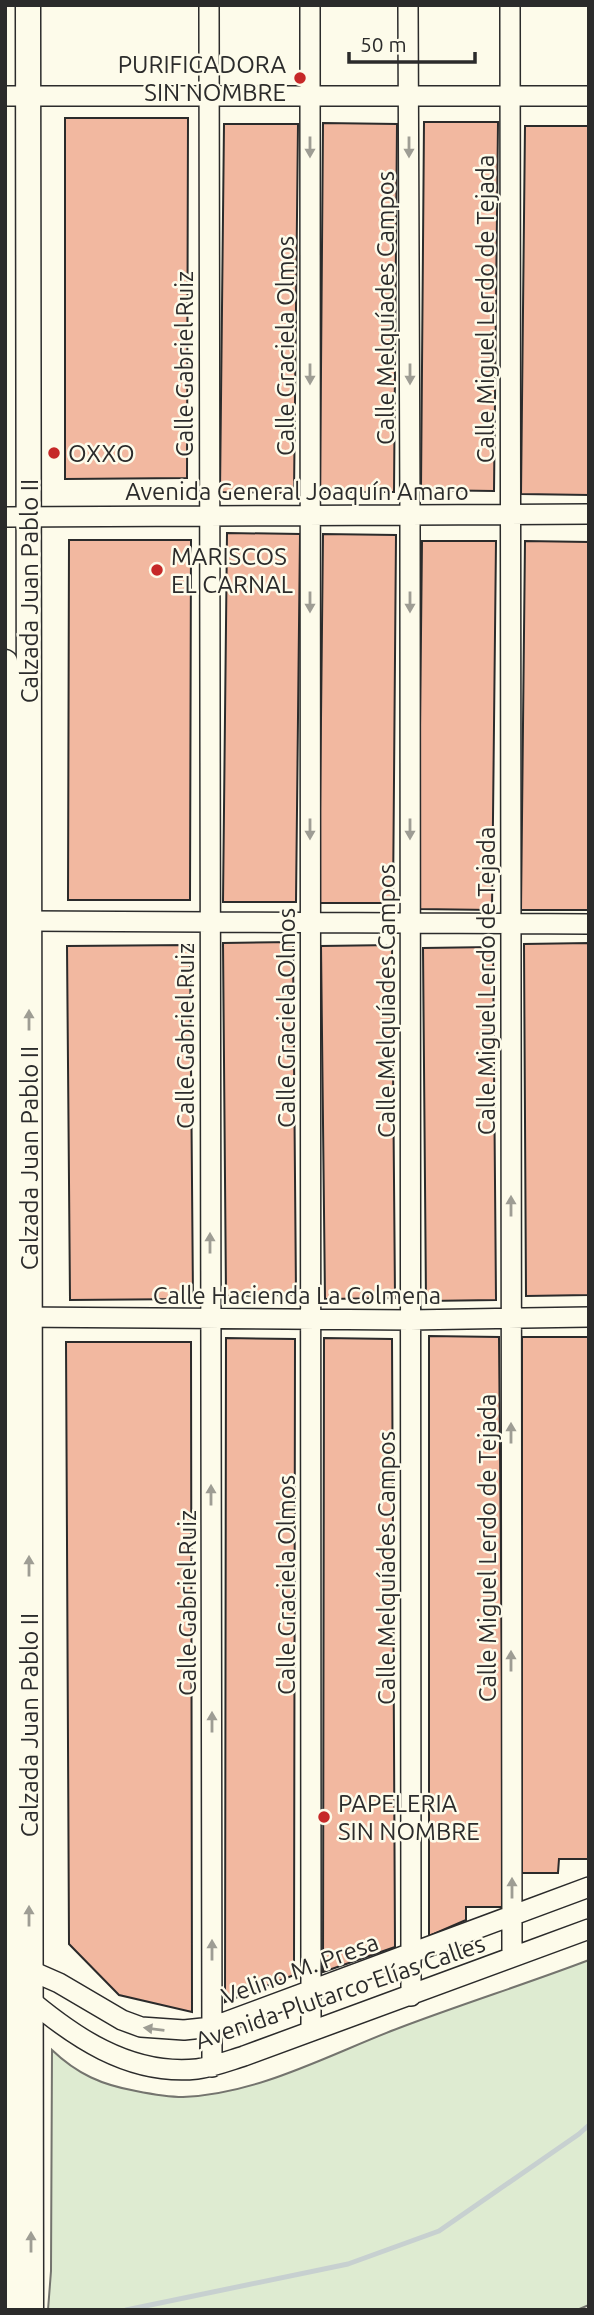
<svg xmlns="http://www.w3.org/2000/svg" width="594" height="2315" font-family="Ubuntu,sans-serif">
  <style>
    .green { fill: #deebd1; stroke: #74746e; stroke-width: 2 }
    .lines { fill: none; stroke-linecap: round; stroke-linejoin: round }
    .stream { stroke: #c7d0d0; stroke-width: 5 }
    .building { fill: #f2b8a0; stroke: #2b2b2b; stroke-width: 2 }
    .minor-casing { stroke: #2b2b2b; stroke-width: 22 }
    .major-casing { stroke: #2b2b2b; stroke-width: 27 }
    .minor { stroke: #fdfbea; stroke-width: 19 }
    .major { stroke: #fdfbea; stroke-width: 24 }
    .oneway { fill: #9e9d94 }
    .poi-dot { fill: #c62828; stroke: #fdfbea; stroke-width: 2.5 }
    .labels { text-anchor: middle; dominant-baseline: central; stroke-width: 5; stroke-linejoin: round; paint-order: stroke }
    .poi-label { font-size: 24px; fill: #2b2b2b; stroke: #fdfbea; text-anchor: start }
    .street-label { font-size: 24px; fill: #2b2b2b; stroke: #fdfbea }
  </style>
  <rect width="100%" height="100%" fill="#fdfbea"/>
  <path class="green" d="M589,1960V2305L577,2310H48L51,2271L52,2050C77,2074 102,2085 136,2091C151,2094 168,2097 183,2097C259,2094 330,2054 399,2028C462,2004 526,1984 589,1960Z"/>
  <g class="lines">
    <path class="stream" d="M126,2310L348,2264L439,2231L579,2134L589,2125"/>
  </g>
  <path class="building" d="M65,118H188L187,478L65,479Z
    M424,122H498L494,491L421,490Z
    M323,123L397,124L394,492H320Z
    M224,124H298L294,493L220,492Z
    M525,126H589V495L521,494Z
    M227,533L300,534L296,902H223Z
    M323,534L396,535L393,903H319Z
    M69,540H191L190,900H68Z
    M422,541H496L492,910L418,909Z
    M525,541L589,542V910H521Z
    M293,942L296,1295L226,1296L223,943Z
    M589,943V1295L526,1296L524,944Z
    M190,945L193,1299L70,1300L67,946Z
    M392,945L395,1298L325,1299L321,946Z
    M493,947L496,1300L426,1301L423,948Z
    M429,1336L499,1337L504,1907H466V1920L429,1936Z
    M522,1337H589V1859H559L558,1873H522Z
    M226,1338L295,1339L294,1975L225,2002Z
    M324,1338L392,1339L395,1947L323,1972Z
    M66,1342H191L192,2012L119,1995L69,1944Z"/>
  <g class="lines">
    <defs>
      <path id="minor" d="M209,5L212,2067
        M310,5L311,2031
        M408,5L410,515L411,1996
        M510,5L512,1957
        M5,96H589
        M5,517L589,514
        M29,921L589,924
        M16,1317L410,1320L589,1317
        M18,1965L59,1983L122,2020L141,2027L184,2030L212,2027L589,1887
        M23,1994C72,2036 129,2076 197,2069C213,2067 228,2061 244,2056L589,1929"/>
      <path id="major" d="M28,5L31,2310
        M5,662L7,781L8,2310"/>
    </defs>
    <use href="#minor" class="minor-casing"/>
    <use href="#major" class="major-casing"/>
    <use href="#minor" class="minor"/>
    <use href="#major" class="major"/>
  </g>
  <defs><path id="oneway-solid" d="M-6-.8H1V-3.2L6.5 0L1 3.2V.8H-6Z" transform="scale(1.75)"/></defs>
  <g class="oneway">
    <use href="#oneway-solid" transform="translate(310 147) rotate(90)"/>
    <use href="#oneway-solid" transform="translate(409 147) rotate(90)"/>
    <use href="#oneway-solid" transform="translate(310 374) rotate(90)"/>
    <use href="#oneway-solid" transform="translate(410 374) rotate(90)"/>
    <use href="#oneway-solid" transform="translate(310 602) rotate(90)"/>
    <use href="#oneway-solid" transform="translate(410 602) rotate(90)"/>
    <use href="#oneway-solid" transform="translate(310 829) rotate(90)"/>
    <use href="#oneway-solid" transform="translate(410 829) rotate(90)"/>
    <use href="#oneway-solid" transform="translate(29 1020) rotate(-90)"/>
    <use href="#oneway-solid" transform="translate(511 1206) rotate(-90)"/>
    <use href="#oneway-solid" transform="translate(210 1243) rotate(-90)"/>
    <use href="#oneway-solid" transform="translate(511 1433) rotate(-90)"/>
    <use href="#oneway-solid" transform="translate(211 1495) rotate(-90)"/>
    <use href="#oneway-solid" transform="translate(29 1566) rotate(-90)"/>
    <use href="#oneway-solid" transform="translate(511 1661) rotate(-90)"/>
    <use href="#oneway-solid" transform="translate(212 1722) rotate(-90)"/>
    <use href="#oneway-solid" transform="translate(512 1888) rotate(-90)"/>
    <use href="#oneway-solid" transform="translate(29 1916) rotate(-90)"/>
    <use href="#oneway-solid" transform="translate(212 1950) rotate(-90)"/>
    <use href="#oneway-solid" transform="translate(154 2029) rotate(-173)"/>
    <use href="#oneway-solid" transform="translate(31 2242) rotate(-90)"/>
  </g>
  <g class="poi-dot">
    <circle cx="300" cy="78" r="7"/>
    <circle cx="54" cy="453" r="7"/>
    <circle cx="157" cy="570" r="7"/>
    <circle cx="324" cy="1817" r="7"/>
  </g>
  <g class="labels">
    <g class="poi-label">
      <text x="286" y="64" text-anchor="end">PURIFICADORA<tspan x="286" dy="28">SIN NOMBRE</tspan></text>
      <text x="68" y="453">OXXO</text>
      <text x="171" y="556">MARISCOS<tspan x="171" dy="28">EL CARNAL</tspan></text>
      <text x="338" y="1803">PAPELERIA<tspan x="338" dy="28">SIN NOMBRE</tspan></text>
    </g>
    <g class="street-label">
      <text transform="translate(385 308) rotate(-90)">Calle Melquíades Campos</text>
      <text transform="translate(485 309) rotate(-90)">Calle Miguel Lerdo de Tejada</text>
      <text transform="translate(285 346) rotate(-90)">Calle Graciela Olmos</text>
      <text transform="translate(184 364) rotate(-90)">Calle Gabriel Ruiz</text>
      <text x="297" y="491">Avenida General Joaquín Amaro</text>
      <text transform="translate(29 591) rotate(-90)">Calzada Juan Pablo II</text>
      <text transform="translate(486 981) rotate(-90)">Calle Miguel Lerdo de Tejada</text>
      <text transform="translate(386 1001) rotate(-90)">Calle Melquíades Campos</text>
      <text transform="translate(286 1018) rotate(-90)">Calle Graciela Olmos</text>
      <text transform="translate(185 1036) rotate(-90)">Calle Gabriel Ruiz</text>
      <text transform="translate(29 1158) rotate(-90)">Calzada Juan Pablo II</text>
      <text x="297" y="1295">Calle Hacienda La Colmena</text>
      <text transform="translate(487 1548) rotate(-90)">Calle Miguel Lerdo de Tejada</text>
      <text transform="translate(386 1568) rotate(-90)">Calle Melquíades Campos</text>
      <text transform="translate(286 1585) rotate(-90)">Calle Graciela Olmos</text>
      <text transform="translate(187 1603) rotate(-90)">Calle Gabriel Ruiz</text>
      <text transform="translate(29 1725) rotate(-90)">Calzada Juan Pablo II</text>
      <text transform="translate(300 1969) rotate(-20)">Velino M. Presa</text>
      <text transform="translate(340 1992) rotate(-19)">Avenida Plutarco Elías Calles</text>
    </g>
  </g>
  <rect width="594" height="2315" fill="none" stroke="#2b2b2b" stroke-width="14"/>
  <path d="M349 52v10h126v-10" fill="none" stroke="#2b2b2b" stroke-width="3.5"/>
  <text x="360" y="52" font-size="21" fill="#2b2b2b" stroke="#fdfbea" stroke-width="5" paint-order="stroke">50 m</text>
</svg>
